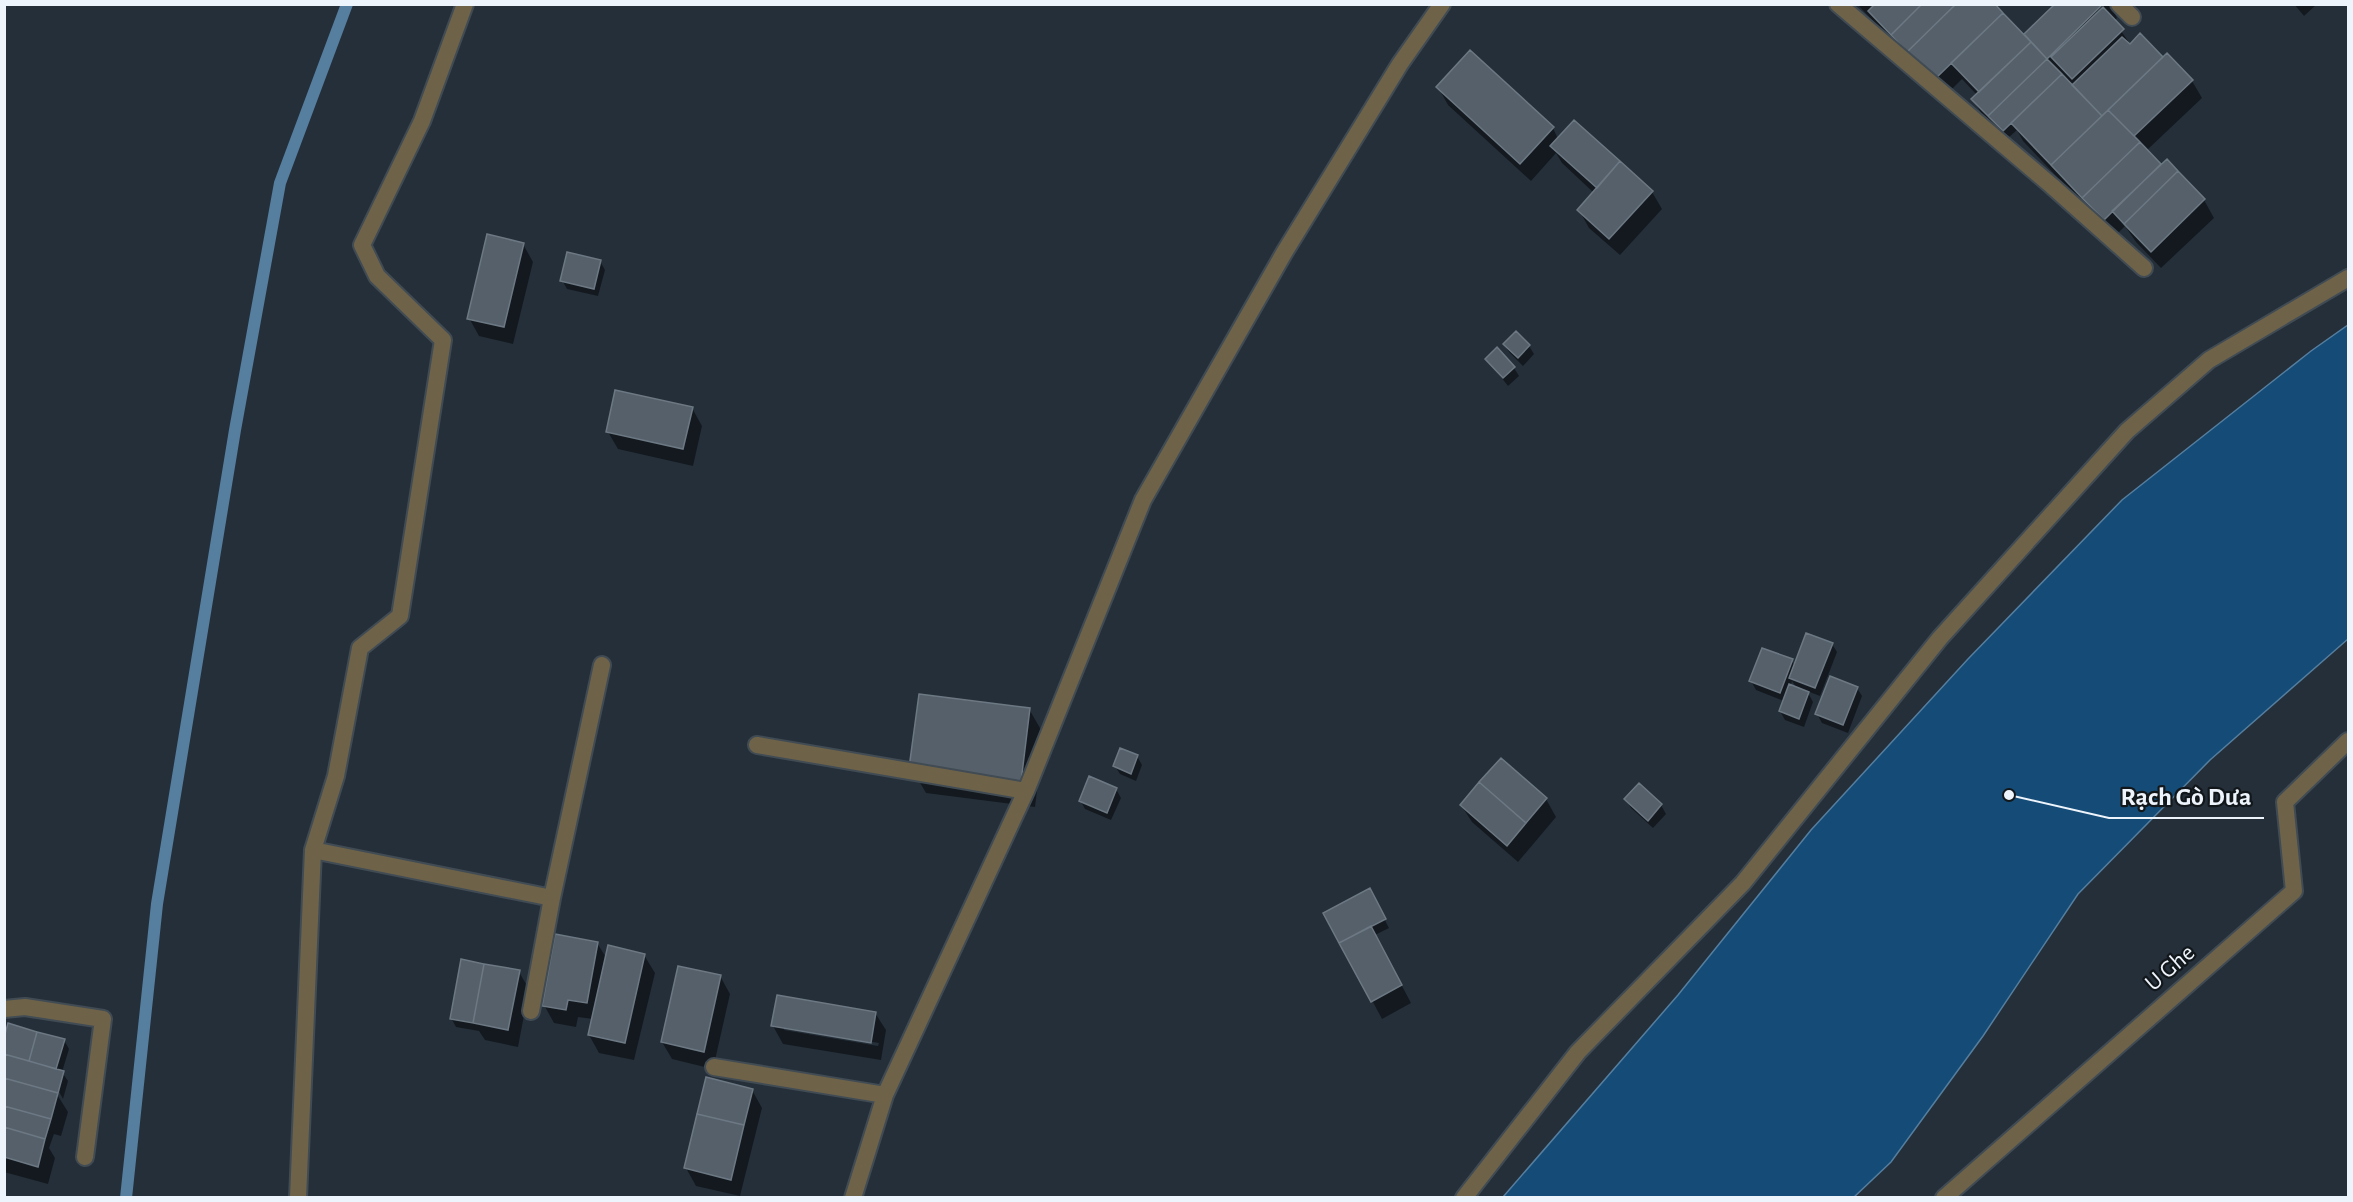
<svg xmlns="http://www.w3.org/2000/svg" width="2353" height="1202" font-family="'Alegreya Sans',sans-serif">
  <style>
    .water { fill: #144c77; stroke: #557e9f; stroke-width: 1.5 }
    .shadow { fill: #0007; fill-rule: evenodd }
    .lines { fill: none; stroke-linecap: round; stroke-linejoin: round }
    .stream { stroke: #557e9f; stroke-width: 12 }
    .building { fill: #55606b; stroke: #6c7883; stroke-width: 1.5 }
    .service-casing { stroke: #414b54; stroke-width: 20 }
    .minor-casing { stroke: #414b54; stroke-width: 20 }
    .service { stroke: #6e6349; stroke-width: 16 }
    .minor { stroke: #6e6349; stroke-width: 16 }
    .labels { text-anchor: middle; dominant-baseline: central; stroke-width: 4.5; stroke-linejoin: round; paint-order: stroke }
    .street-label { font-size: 24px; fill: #eef4fb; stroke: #12171b }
    .leader { fill: none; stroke: #eef4fb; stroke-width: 2 }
    .callout-dot { fill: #eef4fb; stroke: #12171b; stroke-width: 2 }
    .callout-label { font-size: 26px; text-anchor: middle; font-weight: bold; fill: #eef4fb; stroke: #12171b; stroke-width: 4.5; stroke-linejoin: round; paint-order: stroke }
  </style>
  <rect width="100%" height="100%" fill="#252f39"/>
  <path class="water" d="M2348,325V639L2210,760L2078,894L1983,1036L1891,1162L1854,1197H1503L1678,995L1811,830L1968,659L2122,500L2311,351Z"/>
  <path class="shadow" d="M1857,4H1994L2024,36L2058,4H2110L2117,18L2114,21L2131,45L2163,59L2192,81L2202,98L2146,151L2160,167L2204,200L2214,218L2161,268L2136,242L2125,226L2114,237L2023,141L2017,130L2008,138L2001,131L1999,133L1983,116L1973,99L1977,95L1962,79L1945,96Z
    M2294,4H2317L2304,16Z
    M1438,87L1553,128L1558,139L1652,192L1662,209L1620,255L1589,228L1579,210L1594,193L1562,163L1556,153L1531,181L1448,105Z
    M523,244L533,262L513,344L479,336L469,318Z
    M600,261L605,270L598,296L567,289L562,280Z
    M1504,344L1529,346L1534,354L1523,366L1509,352Z
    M1487,359L1514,368L1519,376L1508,386Z
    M692,408L702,426L693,466L618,449L608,432Z
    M1832,644L1837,652L1820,696L1807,691L1813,702L1804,727L1785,720L1780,711L1784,701L1756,690L1751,681L1792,661L1795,667ZM1792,681L1794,684L1797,689L1790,687Z
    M1857,688L1862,696L1848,733L1822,723L1817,714Z
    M1029,709L1044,735L1035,807L926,793L911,767Z
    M1137,756L1142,765L1136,781L1120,774L1115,766Z
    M1501,760L1546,799L1556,817L1518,862L1472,822L1461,805Z
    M1639,785L1661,805L1666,814L1653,828L1631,808L1626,799Z
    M1116,789L1121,798L1111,820L1085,809L1080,800Z
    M1369,890L1389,928L1375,935L1411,1003L1382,1019L1341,942Z
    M597,943L607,959L644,955L655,973L634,1060L599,1053L589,1035L593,1019L578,1017L576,1027L554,1023L544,1005Z
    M519,972L529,989L518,1047L485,1040L479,1031L456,1027L451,1018Z
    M720,976L730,994L713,1069L672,1059L662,1042Z
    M875,1013L886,1030L881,1060L783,1044L773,1026ZM784,1027L879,1043L878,1046L784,1030Z
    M64,1040L69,1049L62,1072L68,1081L63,1099L56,1086L53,1088L68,1112L61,1136L54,1134L49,1148L55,1158L48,1184L4,1172V1043Z
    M752,1090L762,1108L740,1196L696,1186L686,1168Z"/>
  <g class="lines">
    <path class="stream" d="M126,1198L157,904L235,430L280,183L347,4"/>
  </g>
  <path class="building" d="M1875,4H1922L1891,35L1868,11Z
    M1922,4H1956L1907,52L1891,35Z
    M1956,4H1995L2003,13L1934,80L1907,52Z
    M2055,4H2103L2047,59L2024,34Z
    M2103,7L2124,29L2072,79L2051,57Z
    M2003,13L2031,42L1979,92L1951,63Z
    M2140,33L2163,57L2102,116L2072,85L2122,37L2130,44Z
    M2031,42L2047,59L1988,116L1971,99Z
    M1470,50L1554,127L1520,164L1436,87Z
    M2167,53L2193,80L2134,136L2108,110Z
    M2047,59L2062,74L2003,131L1988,116Z
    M2062,74L2102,116L2051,165L2011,123Z
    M2108,110L2140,142L2082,198L2051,165Z
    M1574,120L1620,161L1597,188L1550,146Z
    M2140,142L2161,164L2104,220L2082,198Z
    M2167,159L2178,171L2124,224L2112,211Z
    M1620,161L1653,191L1609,239L1577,210Z
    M2178,171L2205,199L2151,252L2124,224Z
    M487,234L524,243L504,327L467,319Z
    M567,252L601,260L594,289L560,281Z
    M1516,331L1530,345L1518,358L1503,344Z
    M1497,347L1515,367L1503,378L1485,359Z
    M615,390L693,407L683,449L606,432Z
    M1806,633L1833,643L1815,688L1789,678Z
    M1762,648L1793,659L1780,693L1749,681Z
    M1830,676L1858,687L1843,725L1815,714Z
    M1789,684L1809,692L1799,719L1779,711Z
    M919,694L1030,708L1021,782L909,768Z
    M1120,748L1138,755L1131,774L1113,766Z
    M1501,758L1547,798L1526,823L1479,782Z
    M1089,776L1117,788L1107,813L1079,801Z
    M1479,782L1526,823L1507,846L1460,805Z
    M1639,783L1662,804L1648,821L1624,799Z
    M1370,888L1386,919L1339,943L1323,913Z
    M1371,926L1402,985L1371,1002L1339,943Z
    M555,934L598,942L587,1003L568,1000L566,1010L542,1006Z
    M608,945L645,954L625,1043L588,1035Z
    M461,959L484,964L473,1023L450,1019Z
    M484,964L520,970L508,1030L473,1023Z
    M678,966L721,975L704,1052L661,1042Z
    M777,995L876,1012L871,1043L771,1026Z
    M8,1023L37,1032L29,1061L4,1054V1038Z
    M37,1032L65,1039L56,1069L29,1061Z
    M4,1054L64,1071L58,1093L4,1078Z
    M706,1077L753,1089L744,1125L697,1114Z
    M4,1078L58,1093L51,1119L4,1106Z
    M4,1106L51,1119L45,1139L4,1127Z
    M697,1114L744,1125L731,1180L684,1168Z
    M4,1127L45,1139L38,1167L4,1157Z"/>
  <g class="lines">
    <defs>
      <path id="service" d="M1944,1198L2294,891L2285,802L2348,741"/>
      <path id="minor" d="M1838,4L2052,186L2144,268
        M2119,4L2132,17
        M757,745L1026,791
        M313,850L552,898
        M4,1009L25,1007L103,1019L85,1157
        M531,1011L552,898L602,665
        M714,1067L885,1095
        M298,1198L313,850L336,776L360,648L400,616L443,340L377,276L362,245L422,121L465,4
        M853,1198L885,1095L1026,791L1143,500L1284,253L1400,64L1442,4
        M1464,1198L1578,1052L1743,883L1940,638L2127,431L2209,360L2348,278"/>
    </defs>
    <use href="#service" class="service-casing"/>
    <use href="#minor" class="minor-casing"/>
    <use href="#service" class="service"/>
    <use href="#minor" class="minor"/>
  </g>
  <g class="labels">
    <g class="street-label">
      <text transform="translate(2170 968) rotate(-41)">U Ghe</text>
    </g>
  </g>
  <path class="leader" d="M2009 795L2109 818H2264"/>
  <circle class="callout-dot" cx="2009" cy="795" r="6"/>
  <g class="callout-label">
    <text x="2186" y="805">Rạch Gò Dưa</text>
  </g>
  <rect width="2353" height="1202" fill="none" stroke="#eef4fb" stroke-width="12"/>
</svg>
